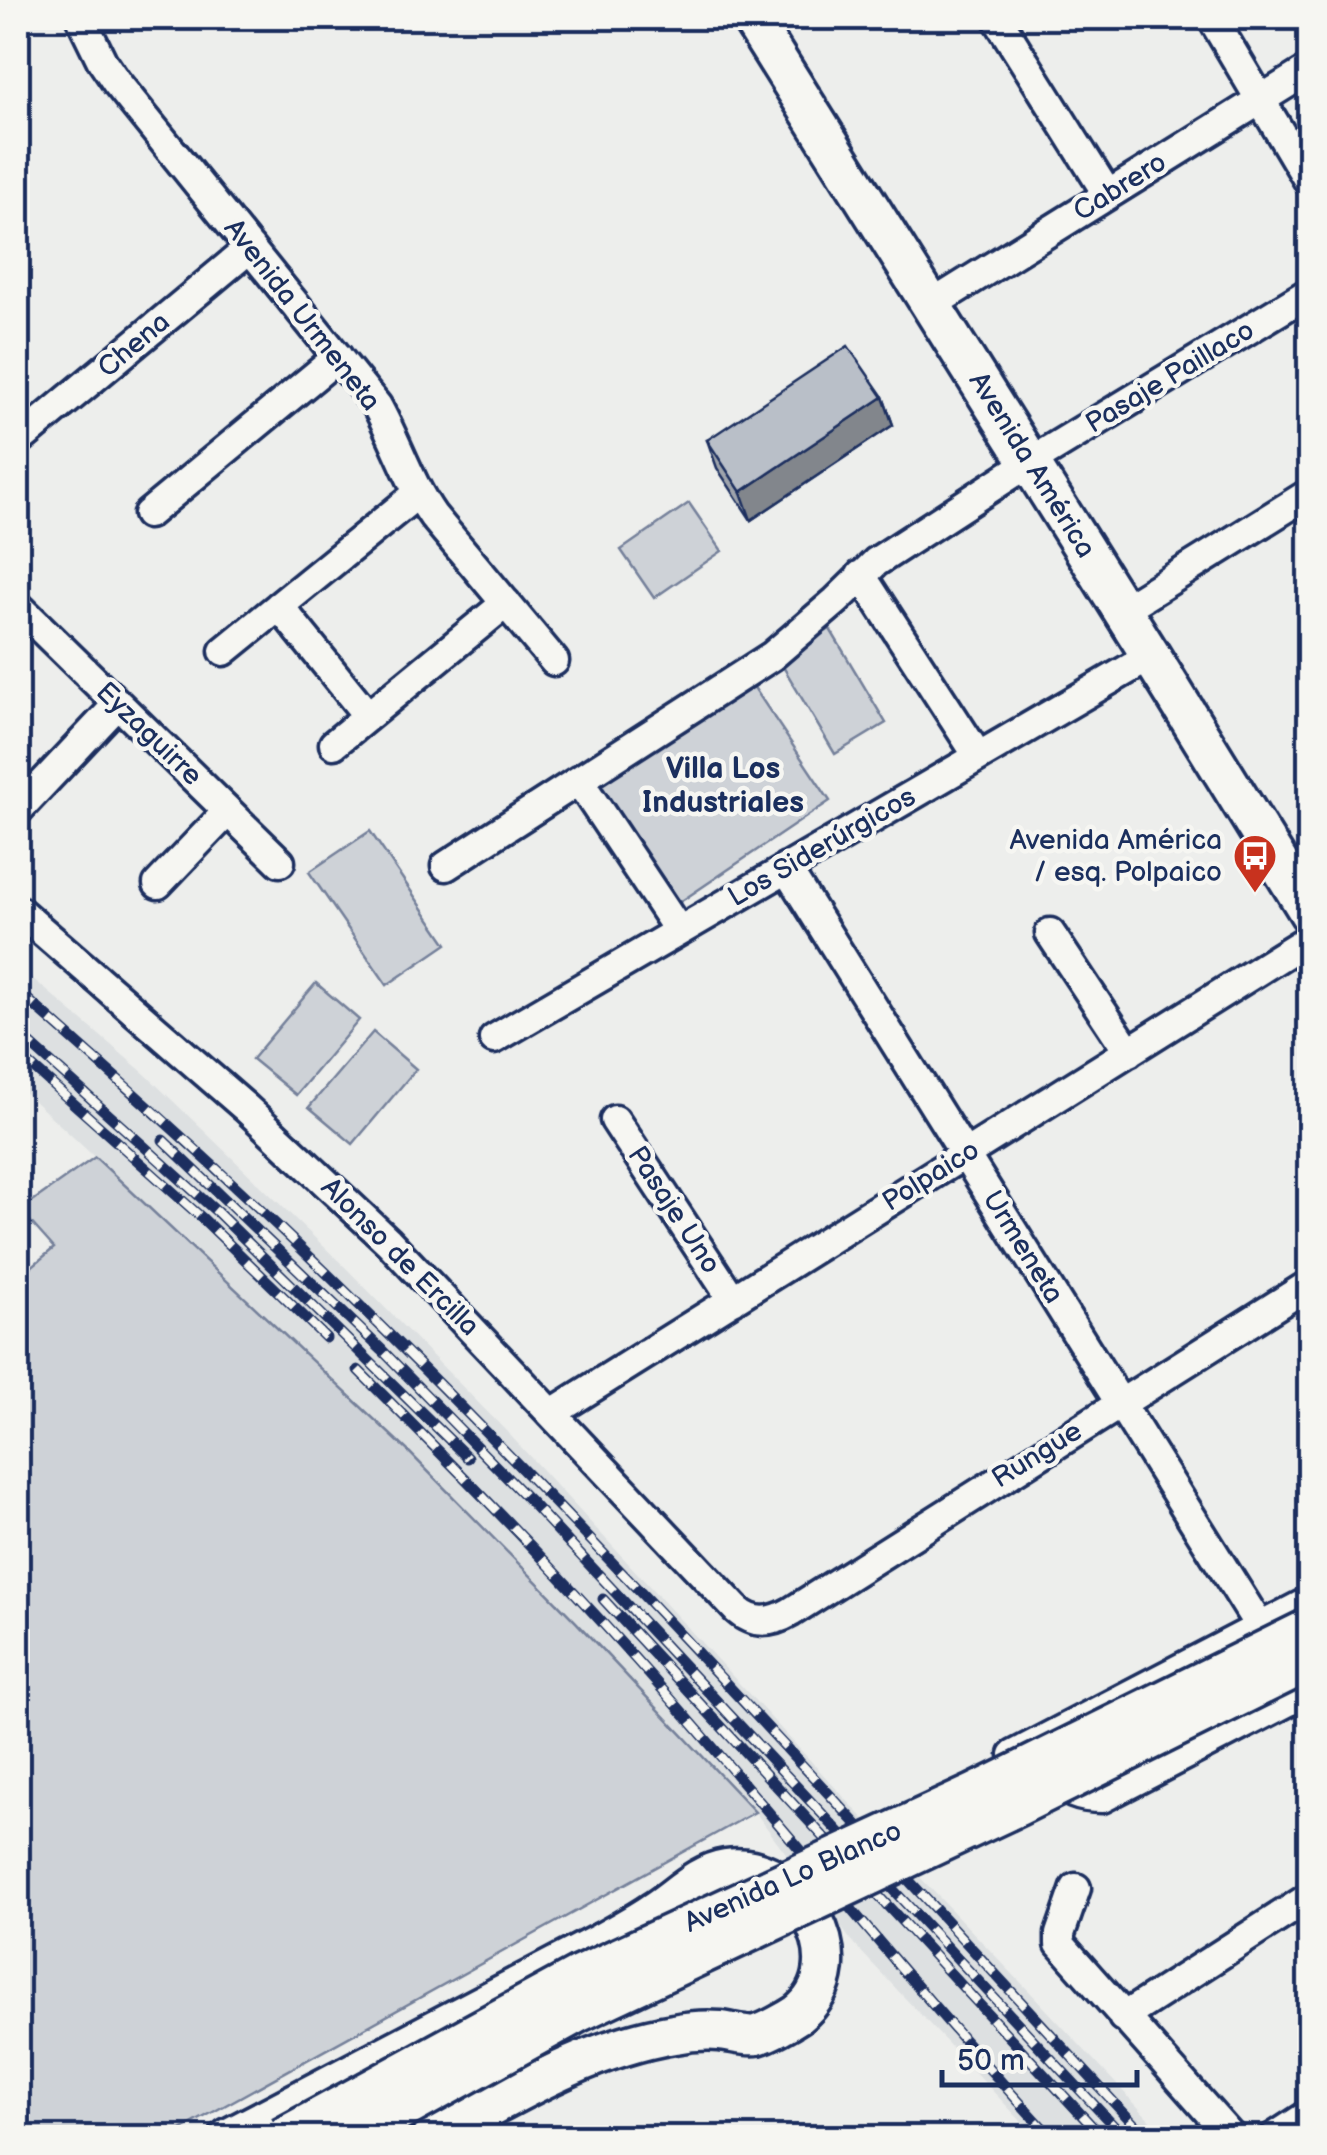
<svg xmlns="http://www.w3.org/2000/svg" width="1327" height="2155" font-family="'Balsamiq Sans',sans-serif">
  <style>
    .built { fill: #dde0e1 }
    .green { fill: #ced2d7; stroke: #74809a; stroke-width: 2.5 }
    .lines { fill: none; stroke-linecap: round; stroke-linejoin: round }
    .minor-casing { stroke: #1b2f5e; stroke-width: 35 }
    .secondary-casing { stroke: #1b2f5e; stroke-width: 45 }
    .minor { stroke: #f6f6f2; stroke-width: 28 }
    .secondary { stroke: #f6f6f2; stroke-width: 38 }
    .rail-casing { stroke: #1b2f5e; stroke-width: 11 }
    .rail { stroke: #f6f6f2; stroke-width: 8; stroke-dasharray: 22; stroke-linecap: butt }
    .secondary-bridge-casing { stroke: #1b2f5e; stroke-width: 45; stroke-linecap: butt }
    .secondary-bridge { stroke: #f6f6f2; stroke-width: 38 }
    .wall { fill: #9fa4ac; stroke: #1b2f5e; stroke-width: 2.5 }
    .shaded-wall { fill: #82868c; stroke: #1b2f5e; stroke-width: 2.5 }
    .building { fill: #b9bfc8; stroke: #1b2f5e; stroke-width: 2.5 }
    .labels { text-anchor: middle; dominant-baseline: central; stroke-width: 9; stroke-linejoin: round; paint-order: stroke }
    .street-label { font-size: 28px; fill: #1b2f5e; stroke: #f6f6f2 }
    .poi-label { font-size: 28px; fill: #1b2f5e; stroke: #f6f6f2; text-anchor: end }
    .neighbourhood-label { font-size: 30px; font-weight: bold; fill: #1b2f5e; stroke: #f6f6f2 }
  </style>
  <rect width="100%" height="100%" fill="#edeeec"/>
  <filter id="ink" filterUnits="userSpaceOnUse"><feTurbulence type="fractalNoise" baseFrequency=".01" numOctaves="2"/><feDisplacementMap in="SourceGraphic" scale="20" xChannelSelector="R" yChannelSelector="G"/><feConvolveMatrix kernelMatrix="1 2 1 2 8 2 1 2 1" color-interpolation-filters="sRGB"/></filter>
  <g filter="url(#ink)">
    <path class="built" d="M18,966L144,1073L345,1267L509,1434L866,1821L1029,1991L1166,2137H1036L853,1943L755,1812L487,1529L328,1374L18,1086Z"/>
    <path class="green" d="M689,503L722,551L654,598L621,550Z
      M830,629L886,723L835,754L779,660Z
      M747,677L830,801L677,904L594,780Z
      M370,831L447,944L387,985L309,872Z
      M316,983L359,1020L296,1095L252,1059Z
      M373,1032L416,1069L353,1144L309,1107Z
      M95,1157L408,1451L576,1622L755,1812L168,2137H18V1278L54,1248L20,1210Z"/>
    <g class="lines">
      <defs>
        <path id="minor" d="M81,18L102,61L117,83L377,406C397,442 409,482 433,516L554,661
          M997,18L1108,195
          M1212,18L1310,183
          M931,305L1310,69
          M18,441L250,248
          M148,514L338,357
          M861,575L978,756
          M18,606L280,862
          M279,606L368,716
          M1122,610L1310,493
          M224,651L417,494
          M334,744L506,603
          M579,781L679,931
          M18,810L118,704
          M446,866L772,656L836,601L876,562L1030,462L1310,292
          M786,868L1260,1627
          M158,884L228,811
          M18,910L246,1108L388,1241L737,1610C754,1625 772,1623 791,1612L1310,1284
          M1050,933L1129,1052
          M494,1039L1151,656
          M615,1120L733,1300
          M552,1413L1310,938
          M1014,1755L1310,1601
          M1051,1775C1065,1793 1080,1798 1102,1798L1310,1690
          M1076,1888L1060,1934V1944L1232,2138
          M1123,2017L1310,1897
          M1273,2138L1310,2114"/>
        <path id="secondary" d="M751,18L1151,656L1310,914
          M229,2138L603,1942C620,1932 638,1923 655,1911C677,1897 699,1873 726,1869C799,1859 861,1964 798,2014C789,2020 768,2032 757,2035C747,2037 731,2032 720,2031C705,2030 689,2031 674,2034C587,2048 509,2097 432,2138"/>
      </defs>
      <use href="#minor" class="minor-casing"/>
      <use href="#secondary" class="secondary-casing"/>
      <use href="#minor" class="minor"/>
      <use href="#secondary" class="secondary"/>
      <defs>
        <path id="rail" d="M18,991C117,1078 216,1166 311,1258C602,1539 871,1842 1147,2138
          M18,1033L217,1212L468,1458
          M18,1054L201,1217L326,1338
          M163,1140L382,1350L528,1499L1125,2138
          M358,1370C465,1477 571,1585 670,1698C798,1844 920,1995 1052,2138
          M603,1599L1103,2138"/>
      </defs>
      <use href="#rail" class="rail-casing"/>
      <use href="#rail" class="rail"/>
      <defs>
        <path id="secondary-bridge" d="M282,2138L579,1976L974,1794L1310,1628
          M351,2138L577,2013L1018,1806L1310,1661"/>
      </defs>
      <use href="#secondary-bridge" class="secondary-bridge-casing"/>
      <use href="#secondary-bridge" class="secondary-bridge"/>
    </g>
    <path class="wall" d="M883,397L893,425L751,520L717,468L707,440Z"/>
    <path class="shaded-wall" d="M883,397L893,425L751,520L741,492Z"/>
    <path class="building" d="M848,346L883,397L741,492L707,440Z"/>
  </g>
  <defs>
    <symbol id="bus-pin" viewBox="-11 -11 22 30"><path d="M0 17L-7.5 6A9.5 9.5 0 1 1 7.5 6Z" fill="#c8321e" stroke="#f6f6f2"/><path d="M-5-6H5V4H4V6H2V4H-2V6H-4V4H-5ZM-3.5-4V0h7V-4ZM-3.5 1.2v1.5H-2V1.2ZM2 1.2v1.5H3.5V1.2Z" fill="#fff"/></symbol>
  </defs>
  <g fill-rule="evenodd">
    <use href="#bus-pin" x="1230" y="831" width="50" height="68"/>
  </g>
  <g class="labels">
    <g class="street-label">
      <text transform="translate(1120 187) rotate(-32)">Cabrero</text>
      <text transform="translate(302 315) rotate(52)">Avenida Urmeneta</text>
      <text transform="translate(134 345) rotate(-40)">Chena</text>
      <text transform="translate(1170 377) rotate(-31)">Pasaje Paillaco</text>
      <text transform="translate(1032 465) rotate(58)">Avenida América</text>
      <text transform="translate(149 734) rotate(44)">Eyzaguirre</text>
      <text transform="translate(822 847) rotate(-30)">Los Siderúrgicos</text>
      <text transform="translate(931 1176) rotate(-32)">Polpaico</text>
      <text transform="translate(674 1210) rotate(57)">Pasaje Uno</text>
      <text transform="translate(1023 1247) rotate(58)">Urmeneta</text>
      <text transform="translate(400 1257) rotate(45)">Alonso de Ercilla</text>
      <text transform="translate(1037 1455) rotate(-32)">Rungue</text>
      <text transform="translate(793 1877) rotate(-24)">Avenida Lo Blanco</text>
    </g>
    <g class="poi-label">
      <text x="1222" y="840">Avenida América<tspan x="1222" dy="32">/ esq. Polpaico</tspan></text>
    </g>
    <g class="neighbourhood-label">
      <text x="723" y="769">Villa Los<tspan x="723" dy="34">Industriales</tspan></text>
    </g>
  </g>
  <rect width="1327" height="2155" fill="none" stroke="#f6f6f2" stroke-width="60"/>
  <rect x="30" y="30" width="1267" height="2095" fill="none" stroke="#1b2f5e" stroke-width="4" filter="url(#ink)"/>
  <path d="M942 2070v15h195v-15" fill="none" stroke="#1b2f5e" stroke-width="5"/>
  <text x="957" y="2070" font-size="30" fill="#1b2f5e" stroke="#f6f6f2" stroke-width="8" paint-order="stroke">50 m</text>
</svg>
